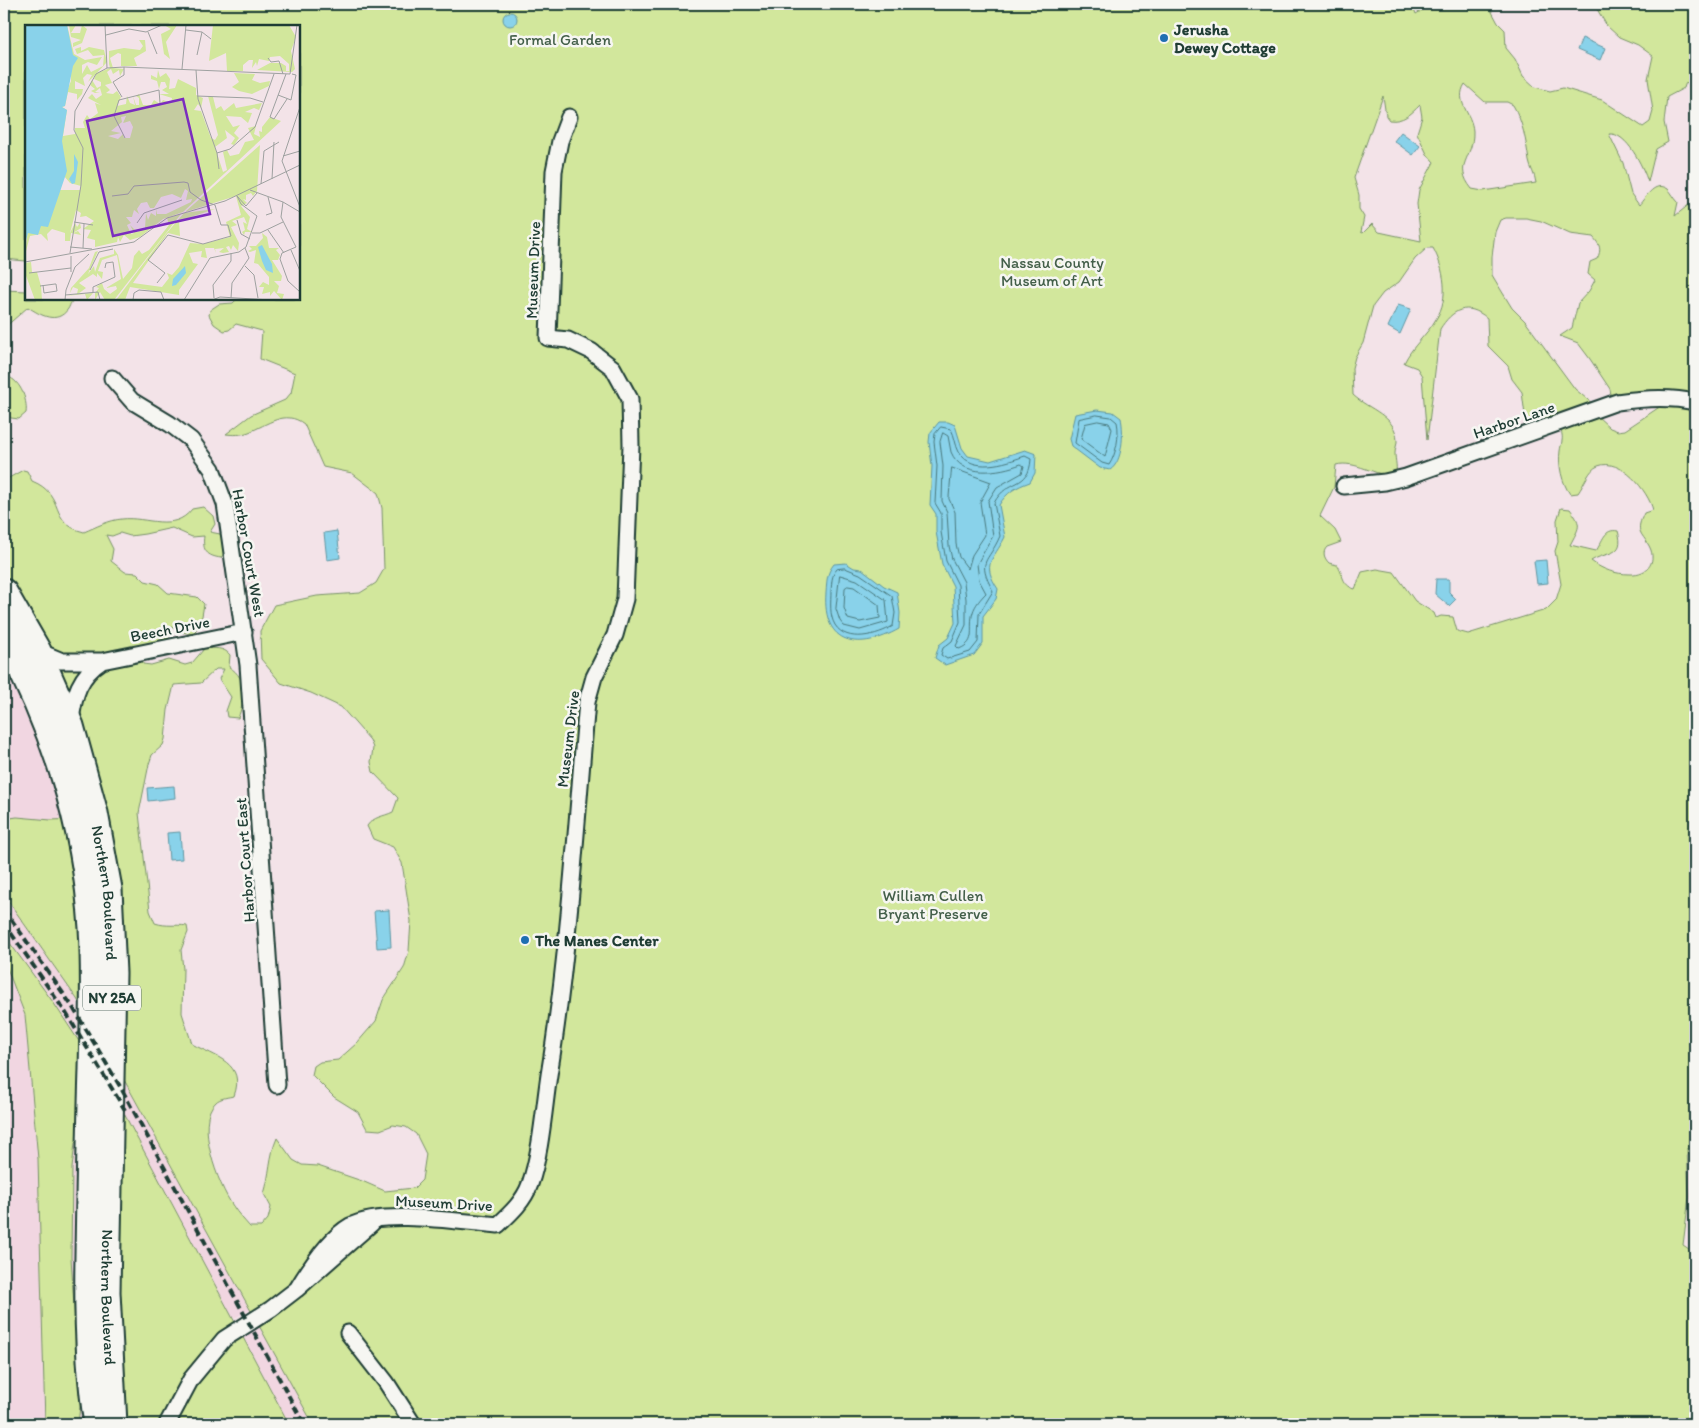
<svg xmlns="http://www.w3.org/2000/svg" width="1699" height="1428" font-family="Itim,sans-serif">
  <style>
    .built { fill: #f1d6e1 }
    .green { fill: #d2e79c; stroke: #789268; fill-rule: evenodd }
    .water { fill: #89d2ea; stroke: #5f96a1 }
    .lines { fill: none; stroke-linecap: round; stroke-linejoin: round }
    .shore { stroke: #49797d; stroke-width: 1 }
    .street-casing { stroke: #1f3d34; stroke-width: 19 }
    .primary-casing { stroke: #1f3d34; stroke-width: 29 }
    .street { stroke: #f6f6f2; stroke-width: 15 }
    .primary { stroke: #f6f6f2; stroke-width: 25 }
    .rail { stroke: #1f3d34; stroke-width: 4; stroke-dasharray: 8 4; stroke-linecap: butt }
    .poi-dot { fill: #1f6fb2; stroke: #f6f6f2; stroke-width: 2 }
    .labels { text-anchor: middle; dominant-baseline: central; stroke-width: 5; stroke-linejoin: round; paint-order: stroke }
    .shield { fill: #f6f6f2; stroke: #60746d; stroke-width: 1 }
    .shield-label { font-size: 15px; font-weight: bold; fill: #1f3d34 }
    .poi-label { font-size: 16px; font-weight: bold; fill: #1f3d34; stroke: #f6f6f2; text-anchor: start }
    .park-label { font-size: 16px; fill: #435f49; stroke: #f6f6f2 }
    .street-label { font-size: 16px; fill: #1f3d34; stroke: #f6f6f2 }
    .inset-road { fill: none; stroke: #9ea1a0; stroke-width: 1 }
    .view { fill: #7b2cbf; fill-opacity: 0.15; stroke: #7b2cbf; stroke-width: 2.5 }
    .inset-edge { fill: none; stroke: #1f3d34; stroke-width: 2.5 }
  </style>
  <rect width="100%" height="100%" fill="#f3e3e8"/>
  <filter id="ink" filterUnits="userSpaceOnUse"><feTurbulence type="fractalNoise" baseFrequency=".02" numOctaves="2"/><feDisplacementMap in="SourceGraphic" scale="10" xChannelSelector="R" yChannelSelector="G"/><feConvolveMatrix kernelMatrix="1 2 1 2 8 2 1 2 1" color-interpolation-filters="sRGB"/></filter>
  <g filter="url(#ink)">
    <path class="built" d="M4,636L76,819L4,823Z
      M4,895L77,999L75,1034L4,935Z
      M4,964L7,968L25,1015L36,1143L90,1126L97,1424H4Z
      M122,1076L251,1309L233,1319L120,1107Z
      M261,1326L313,1424H289L243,1337Z"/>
    <path class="green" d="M4,4H1412L1416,14L1433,4H1483L1491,10L1498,23L1505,30L1506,48L1515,59L1523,76L1535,87L1550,91L1563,88L1602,100L1643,127L1650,122L1653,111L1648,79L1653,56L1638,45L1619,37L1607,26L1594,4H1695V91L1686,82L1684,88L1667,97L1664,122L1668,142L1656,149L1648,182C1643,167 1627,132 1609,134L1623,163L1631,194L1639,205C1646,197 1655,180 1668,189C1672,193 1674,198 1678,202L1675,216L1691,203L1695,179V1165L1692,1162L1687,1148L1689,1197L1683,1245L1695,1253V1424H313L122,1076L113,973L4,590V478L7,479L23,470L27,471L32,481C67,495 47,523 84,532C96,527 109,520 122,519C146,516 174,533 192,509L203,507L213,516L215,524L210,532L220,534C224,542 227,551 221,558C207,556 202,551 204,536L192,537L172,528L145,534L130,536L120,533L112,536L106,535L113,549L111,561L125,572L137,573L145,581L158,584L168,593L197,597L204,604L202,616L194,634L181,632L171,627L168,632L169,641L143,659V664L151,665L169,660L185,665L192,663L204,649C214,648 224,647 230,655L229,667C248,678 245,700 238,718L227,717L226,711L231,697L219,679L224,669H216L201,683L174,685L168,710L165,739L163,745L152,755L149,764L139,813L150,911L155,923C167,927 175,924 187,926L188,932L181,950L183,969L182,1013L192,1044C216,1057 246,1063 234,1096C229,1097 220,1098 216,1102C194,1121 218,1185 233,1206C238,1214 244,1220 250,1227H261L268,1219L271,1207L264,1194C270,1175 269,1156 277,1138L293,1160L302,1165L318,1166L362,1181L385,1191L414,1188L422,1180L426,1154L416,1134L406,1127L393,1125L380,1130L367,1129L358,1112L334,1097L312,1075L314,1066L320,1062L338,1060L357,1043L376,1021L383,1000L404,968L409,951L411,921L402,863L393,847L373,839L367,826C374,816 383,817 393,812L398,798L373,772L371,762L373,748L370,740L341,707L311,693L281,683L261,659L260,631L274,605L317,596L360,593L376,583L384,569L382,508L378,493L352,473L323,467L304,424C285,409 267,425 249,432C241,435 234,435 226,434L251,415L285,400L291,393L295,373L260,359L262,331L236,324L229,330L224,331L214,324L209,315L210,310L219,304L233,303L237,299H299V26H26V261L4,259ZM1465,84L1485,102H1507L1513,105C1523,122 1526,141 1529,161C1530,168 1535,174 1536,183L1483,191L1472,189C1452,164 1474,159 1473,131C1472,113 1454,102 1465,84ZM1383,96L1386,116L1389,120C1403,122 1411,114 1420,105L1422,117L1417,133L1427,154L1434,162L1419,190L1417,204L1421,241L1379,232L1372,224L1363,233L1361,232L1364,217L1359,209V195L1354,178ZM1506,218H1526L1541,221L1570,234L1593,237C1600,245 1602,249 1597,259L1590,262L1588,274L1595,280L1589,291L1578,303L1572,328L1560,336L1578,343L1590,359L1610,389L1612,401L1620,410L1626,409L1632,404H1664L1625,430L1618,431L1610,428L1596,415L1594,405L1575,389L1525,321L1512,308L1501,290L1492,275V257L1495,232L1500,220ZM1427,248H1433C1444,268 1450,298 1436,319C1427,335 1412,346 1404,363L1417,368L1422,376L1427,440L1440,329C1452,310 1467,301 1487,318L1488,346L1508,366L1512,379L1522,392L1526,423L1561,431C1564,439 1561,443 1560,451C1558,465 1562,483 1570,494L1578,493C1584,485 1589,469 1598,466C1621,457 1648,491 1653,510L1644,513C1642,518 1638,525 1640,531C1641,535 1646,540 1648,544C1658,560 1649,575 1630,574C1615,574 1603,570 1591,561C1606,551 1626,557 1618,531C1604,528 1603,541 1596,551L1570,545C1579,527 1583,526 1570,509L1561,508L1557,520L1558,542L1555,551L1561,584L1556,600L1546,610L1468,634L1457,631L1453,617L1441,616L1436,618L1434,613L1415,601L1394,572L1377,569L1362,572L1355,589C1341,585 1344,574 1337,565L1329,563C1324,558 1322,552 1327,547L1341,542L1335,530L1320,516L1334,487L1336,465C1355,460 1375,476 1395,476C1398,468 1395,461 1395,453C1395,449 1397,445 1397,441C1396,415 1369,410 1353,395L1352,368L1355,357L1363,343L1373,306L1383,293L1399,282L1415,259Z
      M4,290L26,291V299H75C70,302 71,304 68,309C57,325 40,315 28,307L4,328Z
      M4,376C19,377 28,399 26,413L19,419L11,418L4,412Z
      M17,817L51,820L76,819L92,1025L77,999L4,895V819Z
      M4,935L53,1002L92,1061L90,1126L75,1143L72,1168L71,1257L80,1406L78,1424H45L38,1159L25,1015L7,968L4,964Z
      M120,1106L289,1424H128L114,1411Z"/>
    <path class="water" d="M503 19a7 7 0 1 1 14 0a7 7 0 1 1-14 0Z
      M1582,38L1605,48L1600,60L1577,50Z
      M1401,132L1420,146L1413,155L1394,141Z
      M1398,305L1411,309L1400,334L1388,327Z
      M1097,410L1113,412L1121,418C1124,432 1123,462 1110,470L1100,468L1071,446L1069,439L1075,414Z
      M939,422H948L955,425L962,448L968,456L990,461L1025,450L1036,454L1035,473L1030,482C1016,487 1007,492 999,505L1005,537C993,561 981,563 998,589L996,599L983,616V643L974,655L945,665L935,658L939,645L948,638L955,623L953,586L942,564L936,532V514L930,505L932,466L929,442L930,433Z
      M337,531L340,558L327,560L324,533Z
      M1546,560L1548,583L1537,584L1534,561Z
      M846,563L854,568L862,569L884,586L897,592L900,613L899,629C860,651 822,646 826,593C827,581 826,574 834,564Z
      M1436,579H1449V592L1456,599L1449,606L1435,594Z
      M174,786L175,798L148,801L147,788Z
      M180,832L182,859L169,860L167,833Z
      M389,910L391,947L377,948L374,911Z"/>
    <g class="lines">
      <path class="shore" d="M1097,415L1111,417L1117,422C1120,435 1116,455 1109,465L1102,463L1075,443L1079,419Z
        M1098,421L1109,423L1112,429L1105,457L1081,439L1085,424Z
        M941,427L951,429C955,436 955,445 959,452C972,474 1005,463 1025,456L1031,459C1029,490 1008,477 994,503L1000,536C988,564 976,559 993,591L979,614L978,642L970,652L947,659L941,655L943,648L952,641L960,622L958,585L946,561L941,532V513L935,503L937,466L934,442L935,434Z
        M943,433L948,436C949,441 950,447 951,452C962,479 1000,472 1021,464L1024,466L1022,473L997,487L988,501L993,536L977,564L979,580L986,593C981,598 975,605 973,612C968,628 978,642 959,649L956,646L966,625V599L964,582L952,559L949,546L947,512L942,501L943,466L940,442Z
        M952,468L991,482L980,502L985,535L972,555L968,569L959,557L956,544L955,512L949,499Z
        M845,568L860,574L892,596L895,613L893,626C878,635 847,644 835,625C829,615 831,602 831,591C832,582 831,576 837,569Z
        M840,575L857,580L886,600L888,622L860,630L844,626L840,621L836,609Z
        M848,586L854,587L879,605L880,618L860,622L848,619L844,608L845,588Z"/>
      <defs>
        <path id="street" d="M112,378L132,401L170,424L191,440L212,469L225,504L248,665L277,1085
          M1344,486L1385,482L1406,477L1617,402C1643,398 1669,396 1695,402
          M38,651L62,661H102L244,632
          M71,721C74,695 79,676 102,661
          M297,1289C309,1269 329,1238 350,1226C383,1209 460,1222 498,1225C511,1213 524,1201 530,1184C541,1153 544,1108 549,1075C569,952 576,826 587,702L594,677L615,635L625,599L631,445L630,399L613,368L591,351L568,340L548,338L554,171L560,141L569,117
          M348,1333L386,1382L413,1424
          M167,1424L191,1379L224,1339L271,1309L297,1289L372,1223"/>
        <g id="primary">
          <path id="s1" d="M4,592L38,651L71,726L95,813L109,889L113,973L107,1292L114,1424"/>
          <path d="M4,636C54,729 85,822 92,928C95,975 93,1022 92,1069C90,1131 89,1193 88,1255C87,1311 88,1369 97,1424"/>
        </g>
      </defs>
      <use href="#street" class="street-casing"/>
      <use href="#primary" class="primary-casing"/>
      <use href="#street" class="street"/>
      <use href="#primary" class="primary"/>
      <path class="rail" d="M4,909L72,1006L121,1088L304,1424
        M4,923L66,1013L125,1110"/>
    </g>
  </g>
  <g class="poi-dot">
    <circle cx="1164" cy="38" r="5"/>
    <circle cx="525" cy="940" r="5"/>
  </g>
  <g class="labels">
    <rect class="shield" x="83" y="985.5" width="58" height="25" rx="4"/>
    <g class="shield-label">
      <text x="112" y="998">NY 25A</text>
    </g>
    <g class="poi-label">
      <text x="1174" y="29">Jerusha<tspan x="1174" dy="18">Dewey Cottage</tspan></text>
      <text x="535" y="940">The Manes Center</text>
    </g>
    <g class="park-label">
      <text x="560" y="39">Formal Garden</text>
      <text x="1052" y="262">Nassau County<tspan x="1052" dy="18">Museum of Art</tspan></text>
      <text x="933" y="895">William Cullen<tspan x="933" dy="18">Bryant Preserve</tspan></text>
    </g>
    <g class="street-label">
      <text transform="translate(533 270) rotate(-88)">Museum Drive</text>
      <text transform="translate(1514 420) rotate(-19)">Harbor Lane</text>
      <text transform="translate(249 553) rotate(80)">Harbor Court West</text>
      <text transform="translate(170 629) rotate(-11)">Beech Drive</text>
      <text transform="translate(568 739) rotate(-83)">Museum Drive</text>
      <text transform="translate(245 860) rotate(-94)">Harbor Court East</text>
      <text stroke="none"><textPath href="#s1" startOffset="321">Northern Boulevard</textPath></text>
      <text transform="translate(444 1203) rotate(3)">Museum Drive</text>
      <text stroke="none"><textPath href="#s1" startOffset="726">Northern Boulevard</textPath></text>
    </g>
  </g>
  <g transform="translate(25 25)">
    <rect width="275" height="275" fill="#f3e3e8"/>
    <path d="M41,0H42L49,29L60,35L77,32L72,40L63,37L57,40V49L62,40L66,47L78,41L79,30L68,31L63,25L52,29L50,24L56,22V26L64,22L79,25L82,37L72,48L85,43L84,39V26L99,23L115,25L118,21L114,15H120L121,26L109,33L112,41H96V29L93,28L85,33L88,43L99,44L95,51L94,45L88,49L86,44L82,47L87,58L80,60L85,65L81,68L88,69L92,66L96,72L92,81L101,79L102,71L105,78L110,80L108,71L111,80H114V73L111,71L114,69L118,80H126L129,75L135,79L138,75L146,78L147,73L134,69H144L137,65L142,62L140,57H136L134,64L132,56L126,54V50L132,53L133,45L135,52L141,48L145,54L144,64L150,63L153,54L171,63V70L178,73L176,83L173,79L169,85L176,86L186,113L190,115L193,110L183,71L188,72L191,84L196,81L199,86L209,78L211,83L237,78L234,85L229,83L220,87L227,88L223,98L216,92L201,91L208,102L215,100L209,108L214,113L209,120L206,119L210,113L200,105L202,113L190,122L198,147L202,145L198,127L202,125L205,131L214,129L220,117L229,115L223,103L231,101L229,109L235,112L234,106L237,107V102L245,92L256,96L158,187L138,194L115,212L105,215L99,210L95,217L93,212L92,217L70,222V215L62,213L66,205L58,204L69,196L61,191L55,192L56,188L51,185L45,208L50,198L52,202L55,198L56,203L48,208L53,206L56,210L46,208L45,216H40V208L27,204L22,209L23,216L16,209L5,211L0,230L3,203L10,186L27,171L34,150L33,143L41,146L34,138L37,109L35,97L31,93L46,56V31L38,21L43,12ZM62,49L67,50L63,57L71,49L69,54L76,57V61L72,63L67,55L65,60L70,64L66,66L70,68H75L70,67L75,63L77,70L71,74L67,69L63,73L76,80L70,78L73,88L65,94L62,90L58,97L60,103H50V109L38,111L42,85L37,82L40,81L43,67L52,69V75L57,69L58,64H50V56L60,61L58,53ZM101,91L98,98L105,96L108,102L105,113H99L98,109L93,114L83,111L96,108L86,106L97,97L96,92ZM39,151L45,158L56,161L55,165H34ZM160,164L163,166L161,175L167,174L166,177L141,189H132L131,184V191L126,188L123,195L121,188L120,203L112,207L105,200L109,208L106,209L102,200L106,198L101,192H107L109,185L114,189L112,184L116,178L122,177L125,183H129L136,172L147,169L156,173ZM51,0L46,8H55L57,0L62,4L57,18L48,22V18L56,15L46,12L44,0ZM139,0H152L141,17L145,34L139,29L136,9L146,4ZM188,0H264L271,12L266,26L270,44L267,47L232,45L245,38H256L261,41V46H264V39L255,31L245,32L244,36L234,34L232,41L231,37L227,43L228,35H224L218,40V46H202L201,28L184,36ZM209,48L230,49L227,55L235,58L245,56L244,61L227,69L214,66L207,62L214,57ZM235,120L232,166L228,171L226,168L221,170V175L218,174L222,178L216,181L225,192L222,204L227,207H220L219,210L217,207L220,205L218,197L222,199L219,192L207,196L212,200L206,202L214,218L213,226L208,220L206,225L204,221L201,222L204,227L198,228L194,227L199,223L190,224L191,228L189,223H180L182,233L176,232L177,226L164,228L168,238L173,239L154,265V270L105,262L100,275H91L140,210L159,188L190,184L154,196L155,211L143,208L108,258L137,262L144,253L142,248L147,250L154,242L165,218L178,219L205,212L201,197L216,190L211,171L160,187ZM156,189L89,275H80L75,267L70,275V268L74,263L71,262L77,258L79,264L85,269L92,264L91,261L81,263L96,254L92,230L77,235L73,246L78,247L77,254L72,248V252L68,249L54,258L61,263L53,269L68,268L62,275L60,269L41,271L52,269L53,264L48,262L45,268L46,263L64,243L70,227L73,226L63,249L69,241L70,247L75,233L89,229V224L93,230L98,254L107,243L109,231L114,225L117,229L124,225L144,200L142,193ZM237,208L242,212L244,223H254L251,225L255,230L253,235H247L257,251L256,256H249L254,261L252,268L259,269L257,275L249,266L245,271V267L237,269L239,262H234L238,257L244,260V252L233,239L229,238L231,225L225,227L223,226L227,224L224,221H231L238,213ZM6,237L7,247H12L16,261L17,275H10L0,248V238Z" fill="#d2e79c" fill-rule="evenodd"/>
    <path d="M0,0H42L48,30L53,33L48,41L40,81L37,82L42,85L37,116L42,146L23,202L16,201L13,210L3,208L0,219ZM49,129L53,137L50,158L47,159L44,154L49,146ZM237,220L247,239L248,248L241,245L237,236L233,222ZM160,241L161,248L151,260L147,261L148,254Z" fill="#89d2ea"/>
    <path class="inset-road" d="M80,0L82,43M161,5L177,7L186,14M123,7L132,29M81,10L104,4L121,7L137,0M172,30L177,7M243,33L246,37L254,36L258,49M157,44L161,0M171,45L173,74L192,128L194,144M261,49L245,92L249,94L262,74M253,70L266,75L271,50L267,49M172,71L225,73L238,77M97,72L88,57L99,50V42M275,82L257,136L275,182M100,113L89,91L94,75L134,65L135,78M192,128L205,124L230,102L249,49M258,131L275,126M247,154L249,117M236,159L239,126L254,117M225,165L258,177L275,187M87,171L103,169L109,161L159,157L163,158L165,167M258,177L256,192L271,222L257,228L255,234L263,256L275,267M221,181L232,168M241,190L247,188L243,172M212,195L216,209L225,214M49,197L68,200M112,198L119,188L157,175M243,205L259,228M227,208H235L258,197M45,222L67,224M58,223L59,199M266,225L275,246M45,228L56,160L58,123L49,105L50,86L71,49L82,43L99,42L265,49L272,0M46,231V247M0,237L109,217L142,193L200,176L275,140M220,241L229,250L233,273M65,245L74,227L88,224M4,248L46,243M132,258L140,248L123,235L143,210L178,219L206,211L203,200H196L190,180L176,175L165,167M15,261L30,259H31L32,266L19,268L18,260M68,267V262L90,252L88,237L81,238L80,243M40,270L73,267L75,275M189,273L188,260L206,236V228M206,273L207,258L224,233L220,223M40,275L41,265L50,242L64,229M108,275L109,268L114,265L136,267L139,275M159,275L185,233L214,227L221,222L232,191L216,179L212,171L221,181M187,275L195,272L246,275"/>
    <path class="view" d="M158,74L185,189L88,211L62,96Z"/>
    <rect width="275" height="275" class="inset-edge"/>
  </g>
  <rect width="1699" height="1428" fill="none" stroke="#f6f6f2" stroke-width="20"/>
  <rect x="10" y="10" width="1679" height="1408" fill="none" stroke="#1f3d34" stroke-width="2" filter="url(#ink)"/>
</svg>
